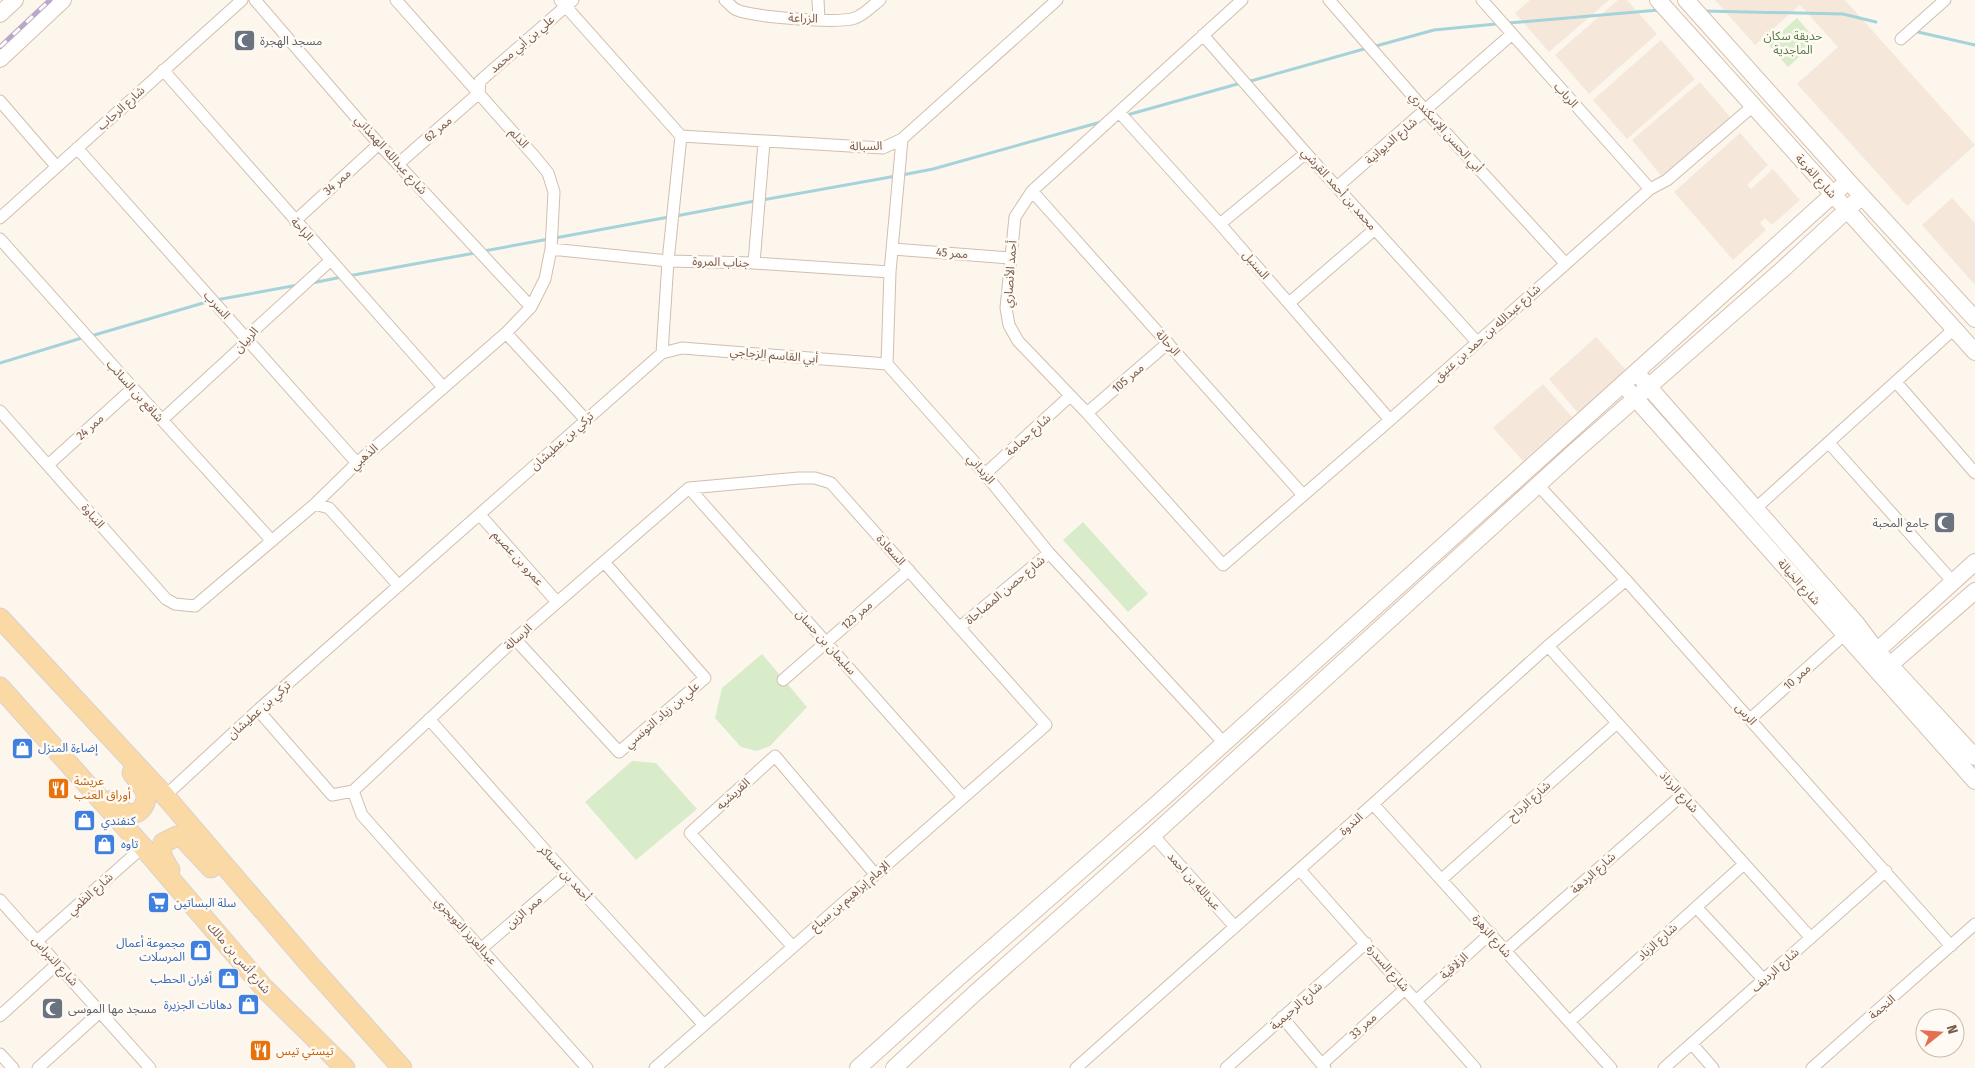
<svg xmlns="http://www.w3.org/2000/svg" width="1975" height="1068" font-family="'Fira Sans Condensed','Noto Sans Arabic',sans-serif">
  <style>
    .residential { fill: #f5e8da }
    .green { fill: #d8ecc9 }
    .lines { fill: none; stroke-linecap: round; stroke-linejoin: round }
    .stream { stroke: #a5d3da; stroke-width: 3 }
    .street-casing { stroke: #d1beb0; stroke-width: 13 }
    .secondary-casing { stroke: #d6c0b0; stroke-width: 18 }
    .primary-casing { stroke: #dad1cd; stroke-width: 21 }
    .street { stroke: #fff; stroke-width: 11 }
    .secondary { stroke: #fff; stroke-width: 16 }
    .primary { stroke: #fbd9a5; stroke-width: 19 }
    .rail-casing { stroke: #b9a8c9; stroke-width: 5 }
    .rail { stroke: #fffaf3; stroke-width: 3; stroke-dasharray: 9; stroke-linecap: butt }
    .labels { text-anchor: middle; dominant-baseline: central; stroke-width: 5; stroke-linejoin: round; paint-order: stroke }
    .street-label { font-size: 12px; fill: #7a5c4d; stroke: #fffaf3 }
    .park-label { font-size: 12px; fill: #537a41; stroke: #fffaf3 }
    .worship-label { font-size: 12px; fill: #5b616d; stroke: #fffaf3; text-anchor: start }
    .shop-label { font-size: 12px; fill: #366cbe; stroke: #fffaf3; text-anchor: start }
    .food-label { font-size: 12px; fill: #c56008; stroke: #fffaf3; text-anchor: start }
  </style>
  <rect width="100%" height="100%" fill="#fdf6ec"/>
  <path class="residential" d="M1530,0H1609L1549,52L1515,13Z
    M1618,0H1627L1657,34L1589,94L1555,55Z
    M1715,0H1845L1975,145L1907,206L1797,84L1838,47L1800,5L1755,45Z
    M1661,40L1695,79L1627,139L1593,100Z
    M1700,82L1731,118L1662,177L1632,140Z
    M1740,133L1768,165L1747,185L1751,189L1773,169L1800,200L1772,225L1765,218L1760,223L1766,230L1733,260L1674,192Z
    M1952,198L1975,223V285L1922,225Z
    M1596,337L1626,370L1578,413L1549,379Z
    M1543,384L1572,417L1523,461L1493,428Z"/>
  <path class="green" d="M1797,18L1817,41L1788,67L1768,44Z
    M1083,522L1148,594L1128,612L1063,540Z
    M762,654L807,707L770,746L757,751L741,747L715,718L722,688Z
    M632,761L656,763L697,809L636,860L585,802Z"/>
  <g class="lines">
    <path class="stream" d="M1703,11L1843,14L1876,22
      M1509,23L1659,10
      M1918,32L1975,45
      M1376,46L1434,30L1496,24
      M1247,82L1364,49
      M1127,115L1241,83
      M902,175L933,169L1101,122
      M762,200L896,176
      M676,216L755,201
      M555,238L669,217
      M484,251L549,239
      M348,276L475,253
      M312,283L342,277
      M216,300L298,285
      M91,336L210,301
      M0,363L85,337"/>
    <defs>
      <path id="street" d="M255,0L379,144L531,307
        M725,0C729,3 732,8 737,10C754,17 839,24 855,18C864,15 873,5 880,0
        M818,0L819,19
        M1242,0L1032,191L1015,217L1006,308L1009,325L1018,341L1087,413L1223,565L1390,420L1650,189L1667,180L1753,106
        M1329,0L1425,110L1565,263
        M1482,0L1650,189
        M1203,35L1306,153L1477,342
        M1901,39L1945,0
        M163,70L443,387
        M0,101L56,166
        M1119,112L1220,224L1390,420
        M681,136L883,148L902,139L1057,0
        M902,139L890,272L887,364L985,474L1049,553L1224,743
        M77,148L357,463
        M398,164L479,93L480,81L573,0
        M1337,187L1512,34
        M1032,191L1303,495
        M0,218L242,0
        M295,221L379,144
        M1220,224L1306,153
        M0,239L133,388L272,541
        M551,249L668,261L754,263L890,272
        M893,249L1010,258
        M754,263L764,142
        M1289,303L1375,229
        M506,333L585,419
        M662,353L682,348L887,364
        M1896,382L1975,473
        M0,411L166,599L175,604L195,606L315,504L357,463L506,333L531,307L545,279L551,249L554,192L548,173L535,157L396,0
        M1087,413L1168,343
        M162,420L248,341L252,332L331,260
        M1829,443L1953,582
        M48,465L133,388
        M985,474L1070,396
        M1538,485L1626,580L1951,946
        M689,488L963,797
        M315,504L329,508L399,586
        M1756,508L1954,329
        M480,515L557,602
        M960,627L1049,553
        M515,639L619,752L705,678L604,562
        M1548,646L1811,938
        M783,680L909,570
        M258,710L332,795L353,791
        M429,719L567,875L704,1025
        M1750,719L1845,634
        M353,791L515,639L689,488
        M353,791L362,815L587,1068
        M165,796L258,710L662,353L668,261L681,136L560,0
        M1373,804L1611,1068
        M1153,835L1235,927
        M1300,870L1475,1068
        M1442,879L1617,723
        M0,900L150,1068
        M1696,907L1764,980
        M37,941L143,847
        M793,947L690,833L775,756L875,874
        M482,948L567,875
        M1505,951L1682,795
        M1417,1000L1491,933
        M0,1016L57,964
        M1282,1017L1325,1068
        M1570,1021L1744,864
        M1692,1044L1713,1068
        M0,1054L13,1068
        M1322,1064L1405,989
        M38,1068L100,1012
        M655,1068L1046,725L831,483L815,478H799L689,488
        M1076,1068L1373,804L1548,646L1626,580
        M1226,1068L1366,943
        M1664,1068L1886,871
        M1812,1068L1975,924"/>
      <path id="secondary" d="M1658,0L1975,352
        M1686,0L1848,181L1975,319
        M0,14L15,0
        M0,59L63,0
        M1641,378L1856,623L1877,651L1975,757
        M1628,390L1975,781
        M1869,658L1975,562
        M1883,671L1975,591
        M858,1068L959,977L1160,801L1848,181
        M894,1068L974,994L1153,835L1573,453L1783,269L1862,196"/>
      <path id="primary" d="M0,618L165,796L310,965L402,1068
        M0,687L143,847L264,988L345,1068
        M112,800C117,805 121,811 128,813C141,817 150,800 144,789C141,784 136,778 132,773
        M170,870C164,860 159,854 163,843L177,836L183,838L211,868"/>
    </defs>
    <use href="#street" class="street-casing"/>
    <use href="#secondary" class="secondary-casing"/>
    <use href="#primary" class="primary-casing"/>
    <use href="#street" class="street"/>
    <use href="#secondary" class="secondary"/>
    <use href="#primary" class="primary"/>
    <defs>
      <path id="rail" d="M0,47L50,0"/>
    </defs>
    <use href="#rail" class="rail-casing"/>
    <use href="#rail" class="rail"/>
  </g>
  <defs>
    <symbol id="mosque-square" viewBox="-11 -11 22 22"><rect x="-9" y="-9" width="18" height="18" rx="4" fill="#6b7280" stroke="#fffaf3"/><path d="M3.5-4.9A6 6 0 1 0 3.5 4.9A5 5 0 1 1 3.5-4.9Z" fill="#fff"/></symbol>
    <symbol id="shop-square" viewBox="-11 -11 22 22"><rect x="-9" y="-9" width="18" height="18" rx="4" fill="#3f7fe0" stroke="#fffaf3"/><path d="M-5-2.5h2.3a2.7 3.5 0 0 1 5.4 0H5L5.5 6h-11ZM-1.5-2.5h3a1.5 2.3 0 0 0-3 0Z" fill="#fff"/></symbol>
    <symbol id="restaurant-square" viewBox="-11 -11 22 22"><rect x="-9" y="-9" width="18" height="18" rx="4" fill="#e8710a" stroke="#fffaf3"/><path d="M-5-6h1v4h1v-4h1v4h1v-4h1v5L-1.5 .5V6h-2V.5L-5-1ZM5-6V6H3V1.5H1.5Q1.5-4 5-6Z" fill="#fff"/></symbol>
    <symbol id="supermarket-square" viewBox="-11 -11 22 22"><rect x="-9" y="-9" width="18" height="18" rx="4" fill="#3f7fe0" stroke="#fffaf3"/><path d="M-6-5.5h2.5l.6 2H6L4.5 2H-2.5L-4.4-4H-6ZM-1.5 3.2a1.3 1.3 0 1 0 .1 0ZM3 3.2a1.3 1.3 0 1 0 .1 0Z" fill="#fff"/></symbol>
  </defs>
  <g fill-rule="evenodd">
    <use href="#mosque-square" x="232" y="28" width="25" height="25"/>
    <use href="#mosque-square" x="1932" y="510" width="25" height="25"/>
    <use href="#shop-square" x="10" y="736" width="25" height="25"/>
    <use href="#restaurant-square" x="46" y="776" width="25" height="25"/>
    <use href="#shop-square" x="72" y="808" width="25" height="25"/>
    <use href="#shop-square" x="92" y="832" width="25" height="25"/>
    <use href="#supermarket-square" x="146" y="890" width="25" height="25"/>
    <use href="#shop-square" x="188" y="938" width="25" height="25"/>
    <use href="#shop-square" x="216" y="966" width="25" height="25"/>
    <use href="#shop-square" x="236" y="992" width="25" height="25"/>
    <use href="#mosque-square" x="40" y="996" width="25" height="25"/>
    <use href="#restaurant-square" x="248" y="1038" width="25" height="25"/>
  </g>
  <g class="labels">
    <g class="street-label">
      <text transform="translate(803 18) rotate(2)">الزراعة</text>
      <text transform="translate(522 44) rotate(-41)">علي بن أبي محمد</text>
      <text transform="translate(1566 95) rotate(48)">الرباب</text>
      <text transform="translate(121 108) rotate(-42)">شارع الرحاب</text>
      <text transform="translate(438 129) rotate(-41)">ممر 62</text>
      <text transform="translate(1446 132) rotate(48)">أبي الحسن الإسكندري</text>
      <text transform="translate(519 138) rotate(48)">الدلم</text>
      <text transform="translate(1391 141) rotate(-41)">شارع الديوانية</text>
      <text transform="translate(866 146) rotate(-1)">السبالة</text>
      <text transform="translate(391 155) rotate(48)">شارع عبدالله الهمذاني</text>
      <text transform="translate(1816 176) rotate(48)">شارع الفرعة</text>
      <text transform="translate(337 182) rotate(-42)">ممر 34</text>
      <text transform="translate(1339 189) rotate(48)">محمد بن أحمد القرشي</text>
      <text transform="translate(302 229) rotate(48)">الراحة</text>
      <text transform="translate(952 253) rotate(4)">ممر 45</text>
      <text transform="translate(721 262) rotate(2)">جناب المروة</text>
      <text transform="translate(1256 265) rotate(49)">السنبل</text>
      <text transform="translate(1010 274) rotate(-86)">أحمد الأنصاري</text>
      <text transform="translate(217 305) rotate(48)">السرب</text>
      <text transform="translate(1487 333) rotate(-42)">شارع عبدالله بن حمد بن عتيق</text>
      <text transform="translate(246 340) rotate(-49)">الربيان</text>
      <text transform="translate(1168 343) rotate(48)">الرحالة</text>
      <text transform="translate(774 355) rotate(5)">أبي القاسم الزجاجي</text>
      <text transform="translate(1128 378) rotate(-41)">ممر 105</text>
      <text transform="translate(135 391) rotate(48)">شافع بن السائب</text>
      <text transform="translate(90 427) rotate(-42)">ممر 24</text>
      <text transform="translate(1028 435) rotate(-42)">شارع حمامة</text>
      <text transform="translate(562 441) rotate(-42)">تركي بن عطيشان</text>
      <text transform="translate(364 457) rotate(-42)">الذهبي</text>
      <text transform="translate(981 469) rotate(49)">الزبداني</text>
      <text transform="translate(93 516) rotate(49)">النباوة</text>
      <text transform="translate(891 550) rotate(48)">السعادة</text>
      <text transform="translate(518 558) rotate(48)">عمرو بن عصيم</text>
      <text transform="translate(1799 582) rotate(48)">شارع الخيالة</text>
      <text transform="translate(1005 590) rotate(-40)">شارع حصن المضاحاة</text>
      <text transform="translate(857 615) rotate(-41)">ممر 123</text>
      <text transform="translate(518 637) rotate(-42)">الرسالة</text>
      <text transform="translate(826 642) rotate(48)">سليمان بن حسان</text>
      <text transform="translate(1797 677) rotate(-42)">ممر 10</text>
      <text transform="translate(259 710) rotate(-42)">تركي بن عطيشان</text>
      <text transform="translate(1746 714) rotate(48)">الرس</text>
      <text transform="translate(662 715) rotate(-41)">علي بن زياد التونسي</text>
      <text transform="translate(1679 792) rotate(48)">شارع الرذاذ</text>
      <text transform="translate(733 794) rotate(-42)">القريشيه</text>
      <text transform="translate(1529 801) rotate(-42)">شارع الرداح</text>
      <text transform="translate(1351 824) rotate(-42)">الندوة</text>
      <text transform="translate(565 873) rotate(48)">أحمد بن عساكر</text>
      <text transform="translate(1593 873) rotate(-42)">شارع الردهة</text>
      <text transform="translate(1194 881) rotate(48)">عبدالله بن احمد</text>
      <text transform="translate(90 894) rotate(-42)">شارع الظمي</text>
      <text transform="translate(850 896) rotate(-41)">الإمام إبراهيم بن سباع</text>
      <text transform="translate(524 912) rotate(-41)">ممر الزين</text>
      <text transform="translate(466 931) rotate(48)">عبدالعزيز التويجري</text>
      <text transform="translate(1492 936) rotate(49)">شارع الزهرة</text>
      <text transform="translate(1657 942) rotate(-42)">شارع الزباد</text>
      <text transform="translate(239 958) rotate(49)">شارع أنس بن مالك</text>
      <text transform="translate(55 961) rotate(48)">شارع النبراس</text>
      <text transform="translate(1454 966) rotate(-42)">الزلاقية</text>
      <text transform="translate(1388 968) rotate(49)">شارع السدرة</text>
      <text transform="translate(1775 970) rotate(-42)">شارع الرديف</text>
      <text transform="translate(1296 1006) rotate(-42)">شارع الرحيمية</text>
      <text transform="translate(1882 1007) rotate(-41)">النجمة</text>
      <text transform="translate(1363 1026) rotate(-42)">ممر 33</text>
    </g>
    <g class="park-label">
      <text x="1793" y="36">حديقة سكان<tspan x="1793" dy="14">الماجدية</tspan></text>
    </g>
    <g class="worship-label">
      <text x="260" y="41">مسجد الهجرة</text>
      <text x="1929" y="523" text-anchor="end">جامع المحبة</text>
      <text x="68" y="1009">مسجد مها الموسى</text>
    </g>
    <g class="shop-label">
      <text x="38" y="748">إضاءة المنزل</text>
      <text x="101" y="821">كنفندي</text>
      <text x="121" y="844">تاوه</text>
      <text x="174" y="903">سلة البساتين</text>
      <text x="185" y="943" text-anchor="end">مجموعة أعمال<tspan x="185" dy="14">المرسلات</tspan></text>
      <text x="212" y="979" text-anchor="end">أفران الحطب</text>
      <text x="232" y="1005" text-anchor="end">دهانات الجزيرة</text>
    </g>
    <g class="food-label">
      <text x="74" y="781">عريشة<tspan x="74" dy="14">أوراق العنب</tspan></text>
      <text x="276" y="1051">تيستي تيس</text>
    </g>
  </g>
  <g transform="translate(1940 1033) rotate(73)"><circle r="24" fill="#fffaf3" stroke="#cabbb1"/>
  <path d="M0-4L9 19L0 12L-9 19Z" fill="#e76f51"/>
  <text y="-8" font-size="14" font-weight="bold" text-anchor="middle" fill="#7a5c4d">N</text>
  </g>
</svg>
